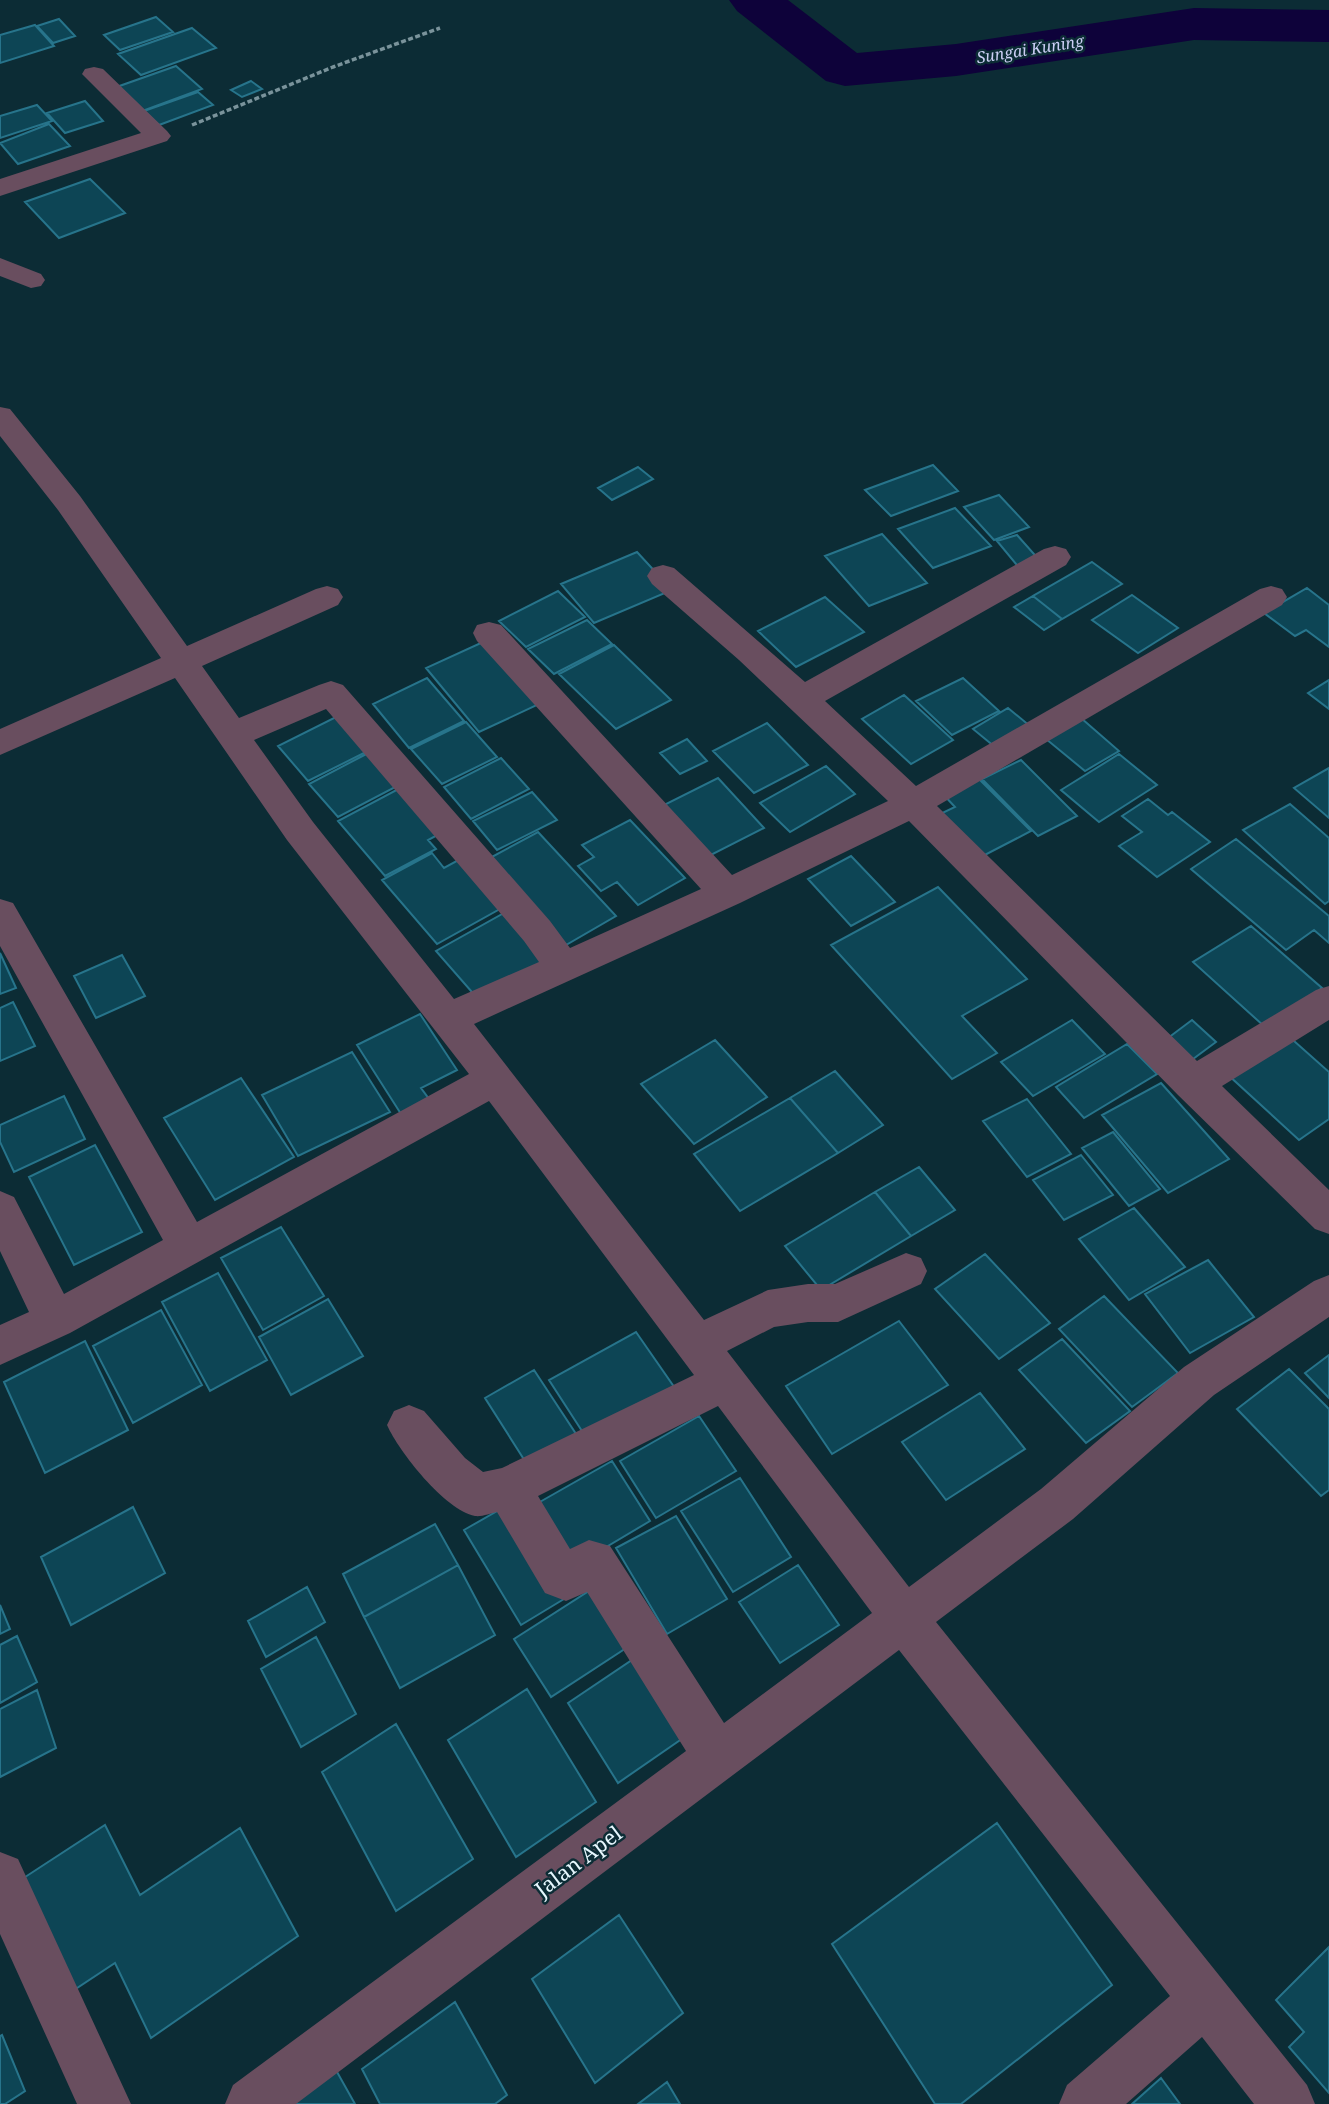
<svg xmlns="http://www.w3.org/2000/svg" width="1329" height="2104" font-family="'Noto Serif',serif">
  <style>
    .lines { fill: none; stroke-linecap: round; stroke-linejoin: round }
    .river { fill: #0e023a; fill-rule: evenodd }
    .building { fill: #0d4555; stroke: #27748b; stroke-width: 2 }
    .path { stroke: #7a939b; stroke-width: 3.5; stroke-dasharray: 5 2.5; stroke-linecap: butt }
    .minor { fill: #694e5f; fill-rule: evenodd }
    .labels { text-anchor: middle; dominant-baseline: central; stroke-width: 5; stroke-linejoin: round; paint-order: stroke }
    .far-water-label { font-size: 16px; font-style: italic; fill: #cbcef4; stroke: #0c2c35 }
    .near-street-label { font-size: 21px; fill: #e6f7fe; stroke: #0c2c35 }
  </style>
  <rect width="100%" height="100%" fill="#0c2c35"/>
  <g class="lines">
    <path class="river" d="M729,0H788L857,53L956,44L1194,8L1329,10V42L1194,40L956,76L845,86L826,81L737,11Z"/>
  </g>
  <path class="building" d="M156,17L173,32L120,50L104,35Z
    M59,19L75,36L53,43L37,26Z
    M35,25L54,46L0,63V35Z
    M192,28L216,48L141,75L118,54Z
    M176,66L202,89L137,113L111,89Z
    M251,81L262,89L242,97L231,90Z
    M198,92L213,105L159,125L144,111Z
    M85,101L103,121L65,133L47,113Z
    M37,105L52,121L0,138V116Z
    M49,124L70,146L18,164L0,143Z
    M90,179L125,213L59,238L25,202Z
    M933,465L958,491L891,516L865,490Z
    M638,467L653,479L612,500L598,488Z
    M999,495L1029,527L994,540L964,507Z
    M955,508L991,546L933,568L898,529Z
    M882,534L927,583L869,606L825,556Z
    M1017,535L1042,563L1021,570L997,541Z
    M637,552L661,578L665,593L594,623L561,584Z
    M1092,562L1122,584L1062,619L1033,596Z
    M1307,588L1329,605V647L1306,630L1295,636L1264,613Z
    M558,591L585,617L526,647L499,621Z
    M1132,595L1178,628L1138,653L1092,620Z
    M1033,596L1062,619L1044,630L1014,607Z
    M825,597L864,632L796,667L758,631Z
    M587,620L612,644L554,674L528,649Z
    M483,642L537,705L479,732L426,668Z
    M614,645L671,700L616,729L559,674Z
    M427,678L464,721L409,748L373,704Z
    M963,678L999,711L952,735L916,701Z
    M1329,680V709L1308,693Z
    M904,695L953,740L911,764L862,719Z
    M1008,708L1030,726L995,747L973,729Z
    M340,715L370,750L308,781L278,746Z
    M1081,718L1119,751L1085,771L1046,739Z
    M466,722L497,757L442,784L411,749Z
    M767,723L808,765L754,793L713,751Z
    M687,739L707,761L680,774L660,753Z
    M374,750L403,783L338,817L309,784Z
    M1119,754L1157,785L1099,822L1061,790Z
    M501,758L529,789L471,819L444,787Z
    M1021,760L1077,816L1038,836L982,779Z
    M826,766L855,794L790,832L760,803Z
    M1329,768V818L1294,788Z
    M975,775L1031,831L979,858L938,815L955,807L941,792Z
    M718,778L764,828L701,860L656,809Z
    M404,786L445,831L428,840L436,849L385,876L338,821Z
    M532,792L557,820L497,850L473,821Z
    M1148,799L1168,815L1172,812L1210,842L1157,877L1119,846L1142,832L1122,816Z
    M1290,804L1329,838V901L1325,904L1243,830Z
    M630,820L685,878L638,905L617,882L601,891L578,866L594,857L582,845Z
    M538,832L616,916L566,945L488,859Z
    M1236,839L1329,916V943L1314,930L1286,950L1191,869Z
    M432,853L444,868L464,857L507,905L437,944L382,880Z
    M851,856L895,902L851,926L808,879Z
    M938,887L1027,979L962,1016L997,1053L952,1079L831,945Z
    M504,913L547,960L478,999L436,951Z
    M1251,926L1322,988L1265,1027L1193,962Z
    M0,953L16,988L0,994Z
    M122,955L145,996L96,1018L74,976Z
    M13,1002L35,1046L0,1061V1008Z
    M420,1014L457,1070L421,1088L429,1099L401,1114L357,1045Z
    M1072,1020L1105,1054L1033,1096L1001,1062Z
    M1192,1020L1216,1042L1189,1062L1164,1041Z
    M1285,1033L1329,1072V1119L1299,1140L1226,1073Z
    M715,1040L767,1097L694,1144L641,1084Z
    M1127,1044L1157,1074L1084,1118L1056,1087Z
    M352,1052L390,1112L298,1156L262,1095Z
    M835,1071L883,1125L838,1153L790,1098Z
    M241,1078L294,1157L215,1200L164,1118Z
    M1161,1083L1229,1159L1168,1193L1102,1115Z
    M64,1096L85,1139L14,1172L0,1142V1125Z
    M790,1098L838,1153L740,1211L694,1154Z
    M1027,1099L1071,1154L1027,1177L983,1121Z
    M1113,1132L1160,1189L1129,1206L1082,1148Z
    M95,1145L142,1232L74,1265L29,1177Z
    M1081,1155L1113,1195L1064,1220L1033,1180Z
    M919,1167L955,1210L911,1236L875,1192Z
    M875,1192L911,1236L821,1290L785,1246Z
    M1134,1208L1185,1267L1129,1300L1079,1239Z
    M281,1227L324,1296L263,1330L221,1258Z
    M985,1254L1050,1323L999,1359L935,1289Z
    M1208,1260L1254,1317L1190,1353L1145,1294Z
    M218,1273L267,1360L210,1391L162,1302Z
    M1104,1296L1178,1373L1132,1407L1059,1329Z
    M328,1299L363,1356L291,1395L259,1337Z
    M161,1310L202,1385L133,1423L93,1346Z
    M899,1321L948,1385L832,1454L786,1386Z
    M636,1332L679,1394L591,1445L549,1380Z
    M1062,1339L1130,1411L1086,1443L1019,1370Z
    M85,1341L128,1430L45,1473L4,1382Z
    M1329,1355V1398L1305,1373Z
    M1289,1369L1329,1409V1490L1321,1496L1237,1409Z
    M534,1370L580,1440L530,1469L485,1398Z
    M980,1393L1025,1449L946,1500L902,1442Z
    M699,1416L736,1471L656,1518L620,1461Z
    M612,1461L650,1521L576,1565L538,1503Z
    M740,1478L791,1557L733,1592L681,1511Z
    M506,1506L564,1599L521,1625L464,1530Z
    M133,1507L165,1573L71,1625L41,1557Z
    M676,1516L727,1599L667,1634L616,1548Z
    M435,1524L458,1565L364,1617L343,1574Z
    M458,1565L495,1635L400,1688L364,1617Z
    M798,1565L839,1625L780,1663L739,1602Z
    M603,1582L640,1639L551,1697L514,1639Z
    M307,1587L325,1622L266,1657L248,1621Z
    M0,1605L10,1629L0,1634Z
    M17,1636L37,1682L0,1703V1645Z
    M316,1637L356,1714L301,1747L261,1669Z
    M635,1658L686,1736L618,1783L568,1703Z
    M527,1689L596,1802L516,1857L448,1740Z
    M37,1690L56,1748L0,1777V1709Z
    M396,1724L473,1859L396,1911L322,1772Z
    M997,1823L1112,1985L961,2104H935L832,1944Z
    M105,1825L140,1895L240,1828L298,1936L151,2038L115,1963L71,1992L19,1881Z
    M619,1915L683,2013L595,2083L532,1979Z
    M1329,1947V2093L1289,2047L1304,2032L1276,2000Z
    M455,2002L507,2095L495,2104H380L362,2069Z
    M2,2035L25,2091L5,2104H0V2036Z
    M332,2063L355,2104H276Z
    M1161,2078L1180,2104H1132Z
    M667,2082L680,2104H638Z"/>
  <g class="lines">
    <path class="path" d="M192,125L333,67L440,28"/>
    <path class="minor" d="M94,67L103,69L167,131L171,136L167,141L0,196V179L141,133L82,74L85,69Z
      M0,258L41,274L45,280L41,286L31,288L0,276Z
      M0,407L10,409L80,496L187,646L316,589L327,586L338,589L343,597L338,605L202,666L239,718L319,685L331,681L343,685L550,921L570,948L701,889L477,641L473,633L477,625L489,622L501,625L732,875L888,801L739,660L652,584L647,576L652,568L663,565L674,568L805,682L1044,549L1055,546L1066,549L1071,557L1066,565L825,701L916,786L1260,589L1271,586L1282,589L1287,597L1282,605L937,806L1197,1061L1316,990L1329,986V1020L1222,1086L1329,1190V1234L1315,1229L1178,1095L909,821L740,903L474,1024L704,1320L768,1290L808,1284H835L906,1253L921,1258L927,1271L921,1284L838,1322H808L774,1327L727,1351L909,1587L1041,1489L1184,1367L1314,1281L1329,1275V1317L1214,1395L1073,1519L936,1622L1307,2085L1315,2104H1254L1202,2037L1126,2104H1059L1067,2085L1170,1996L899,1650L296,2104H225L233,2085L686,1751L587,1592L566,1601L545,1593L497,1512C491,1513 482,1517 475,1516C445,1510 399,1452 387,1425L394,1411L409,1405L424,1411L465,1458L483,1472L502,1468L694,1375L489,1101L70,1333L0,1365V1325L29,1312L0,1251V1191L14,1197L64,1294L163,1240L0,946V899L13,903L197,1222L469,1074L287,840L175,678L0,755V729L161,658L58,510L0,436ZM326,709L524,941L539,962L454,999L313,822L254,740ZM718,1406L872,1613L724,1723L610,1546L589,1540L570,1549L538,1496Z
      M0,1852L18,1859L131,2104H77L0,1934Z"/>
  </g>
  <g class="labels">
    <g class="far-water-label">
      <text transform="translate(1030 49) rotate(-9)">Sungai Kuning</text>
    </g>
    <g class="near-street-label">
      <text transform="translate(578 1861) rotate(-37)">Jalan Apel</text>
    </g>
  </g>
</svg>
